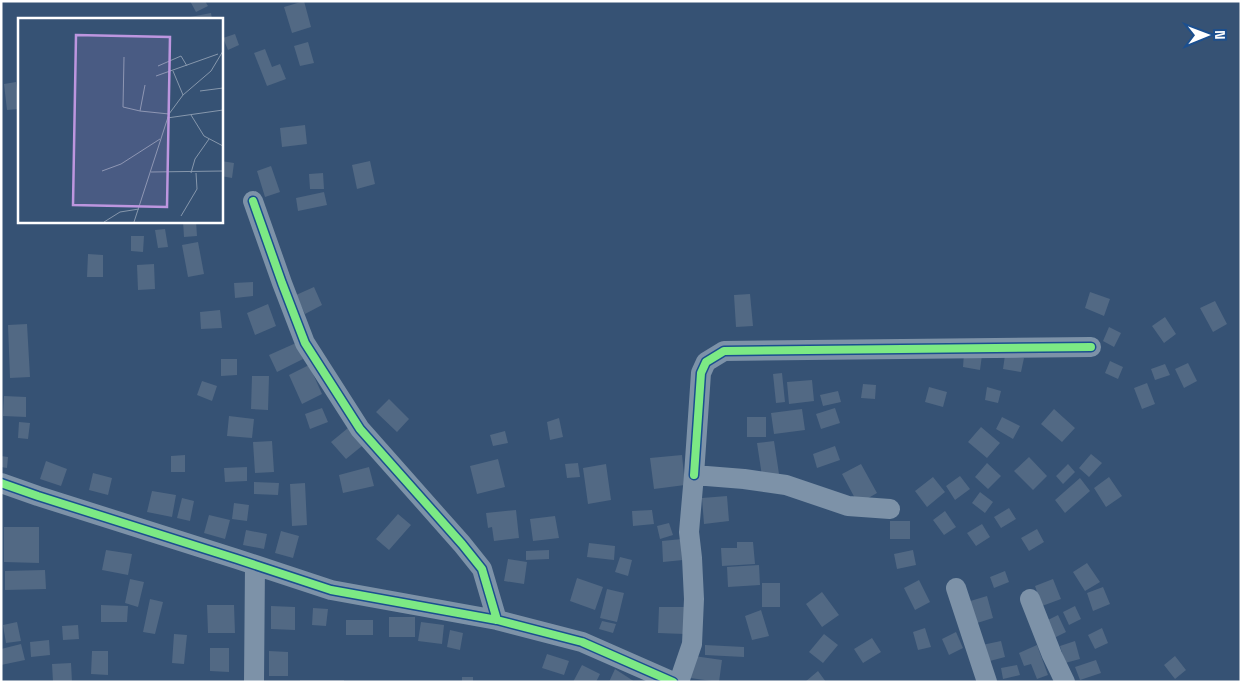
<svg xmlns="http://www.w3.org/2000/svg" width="1242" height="683" font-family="'Space Grotesk',sans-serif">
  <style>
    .building { fill: #526984 }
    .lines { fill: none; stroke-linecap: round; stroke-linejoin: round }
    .minor { stroke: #7d92a8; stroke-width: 20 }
    .cycleway-casing { stroke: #1b4f8f; stroke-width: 11 }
    .cycleway { stroke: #7ce984; stroke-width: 8 }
    .inset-road { fill: none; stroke: #8697ac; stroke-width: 1 }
    .view { fill: #bd96df; fill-opacity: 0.15; stroke: #bd96df; stroke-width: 2.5 }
    .inset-edge { fill: none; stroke: #fff; stroke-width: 2.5 }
  </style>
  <rect width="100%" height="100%" fill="#365274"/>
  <path class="building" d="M190,1H205L208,6L196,12Z
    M304,1L311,27L292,33L284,7Z
    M211,13L212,19H186L185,18Z
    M235,34L239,45L228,50L223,38Z
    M308,42L314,63L300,66L294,46Z
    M265,49L272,67L280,64L286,79L267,86L254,53Z
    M16,82L19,109L7,110L4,84Z
    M305,125L307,144L282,147L280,128Z
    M221,161L234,163L232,178L221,176Z
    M370,161L375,184L357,189L352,165Z
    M271,166L280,192L265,197L257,171Z
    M323,173L324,189H310L309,174Z
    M324,192L327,205L298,211L296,198Z
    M183,221H196L197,236L184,237Z
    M165,229L168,247L158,248L155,230Z
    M131,236H144L143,252L131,251Z
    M198,242L204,274L188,277L182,245Z
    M88,254L103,255V277H87Z
    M154,264L155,289L138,290L137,265Z
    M253,282V296L235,298L234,283Z
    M314,287L322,305L305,314L296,295Z
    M1090,292L1110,299L1104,316L1085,308Z
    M750,294L753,326L736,327L734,295Z
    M1215,301L1227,324L1213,332L1200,308Z
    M268,304L276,326L255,335L247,313Z
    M220,310L222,328L201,329L200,312Z
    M1165,317L1176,334L1164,343L1152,326Z
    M27,324L30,377L10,378L8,325Z
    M1109,327L1121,333L1114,347L1103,341Z
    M296,343L303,359L277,372L269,355Z
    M964,353L982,355L980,370L963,367Z
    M1005,355L1024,358L1021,372L1003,369Z
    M221,359H237V375L221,376Z
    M1110,361L1123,367L1118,379L1105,373Z
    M1188,363L1197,381L1184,388L1175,369Z
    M1165,364L1170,375L1155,380L1151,369Z
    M309,365L322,394L302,404L289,375Z
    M782,373L785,402L776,403L773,374Z
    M252,376H269L268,410L251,409Z
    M812,380L814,401L789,404L787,382Z
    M202,381L217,386L212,401L197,395Z
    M1147,383L1155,404L1142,409L1134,388Z
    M863,384L876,385L875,399L861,398Z
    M929,387L947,392L943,407L925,402Z
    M987,387L1001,391L998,403L985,400Z
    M838,391L841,402L823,406L820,395Z
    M4,396L26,397V417L3,416Z
    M389,399L409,419L397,432L376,412Z
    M322,408L328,422L310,429L305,414Z
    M835,408L840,423L821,429L816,414Z
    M802,409L805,430L774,434L771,413Z
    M1054,409L1075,428L1062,442L1041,424Z
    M229,416L254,419L252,438L227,436Z
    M747,417H766V437H747Z
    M1002,417L1020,426L1013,439L996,429Z
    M559,418L563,437L550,440L547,422Z
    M19,422L30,423L28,439L18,438Z
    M981,427L1000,443L987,458L968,442Z
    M348,428L362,446L346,459L331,442Z
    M505,431L508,443L493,446L490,435Z
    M272,441L274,472L255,473L253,442Z
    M774,441L779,474L762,476L757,443Z
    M835,446L840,460L817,468L813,454Z
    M1091,454L1102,463L1089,477L1079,468Z
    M185,455V472H171V456Z
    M682,455L685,485L654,489L650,458Z
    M1,456L8,457L7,468L1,467Z
    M1029,457L1047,476L1033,490L1014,471Z
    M498,459L505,487L477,494L470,466Z
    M46,461L67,469L61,486L40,479Z
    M578,463L580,477L567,478L565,464Z
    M987,463L1001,476L988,489L975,477Z
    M606,464L611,500L588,504L583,468Z
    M861,464L877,493L858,504L842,474Z
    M1068,464L1075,472L1063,484L1056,476Z
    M247,467V481L225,482L224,468Z
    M369,467L374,486L343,493L339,475Z
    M93,473L112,478L108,495L89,490Z
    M960,476L970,489L955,500L946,486Z
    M933,477L945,492L927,507L915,491Z
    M1109,477L1122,496L1106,507L1094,488Z
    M1080,478L1090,491L1065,513L1055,500Z
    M254,482L279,483L278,495L254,494Z
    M305,483L307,525L292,526L290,484Z
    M152,491L176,495L172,517L147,512Z
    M980,492L993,502L985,513L972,503Z
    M727,496L729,521L704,524L702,498Z
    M182,498L194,501L190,521L177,518Z
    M234,503L249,505L247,521L232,519Z
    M1009,508L1016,519L1001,528L994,517Z
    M516,510L519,538L494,541L492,527L488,528L486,513Z
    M652,510L654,524L633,526L632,511Z
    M945,511L956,527L944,535L933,520Z
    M398,514L411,525L389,550L376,539Z
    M209,515L230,520L225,539L204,533Z
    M555,516L559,538L533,541L530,519Z
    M890,521H910V539H890Z
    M669,523L673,535L660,539L657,526Z
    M982,524L990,537L976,546L967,533Z
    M4,527H39V563L4,562Z
    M1037,529L1044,542L1029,551L1021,538Z
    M246,530L267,534L264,549L243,545Z
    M281,531L299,536L293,558L275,553Z
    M682,539L683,560L663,562L662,541Z
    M737,542H753L755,564L722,566L721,548H737Z
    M589,543L615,546L614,560L587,557Z
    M106,550L132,554L128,575L102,570Z
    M549,550V559L526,560V551Z
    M913,550L916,565L897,569L894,554Z
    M620,557L632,560L628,576L615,572Z
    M508,559L527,562L524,584L504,581Z
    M1087,563L1100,582L1085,591L1073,572Z
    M759,565L760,585L728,587L727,567Z
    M45,570L46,589L5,590V571Z
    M1005,571L1009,582L994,588L990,577Z
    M577,578L603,587L595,610L570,601Z
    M130,579L144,582L138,607L125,603Z
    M1053,579L1061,599L1042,606L1035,586Z
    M919,580L930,602L915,610L904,588Z
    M762,583H780V607H762Z
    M1103,587L1110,604L1093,611L1087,593Z
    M607,589L624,593L617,622L600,618Z
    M822,592L839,615L822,627L806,604Z
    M987,596L993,618L974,624L967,602Z
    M150,599L163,602L155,634L143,632Z
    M101,605L128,606L127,622H101Z
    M207,605H234L235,633H208Z
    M271,606L295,607V630L271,629Z
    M1075,606L1081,619L1069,625L1063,612Z
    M659,607H686L685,634L658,633Z
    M313,608L328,609L326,626L312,625Z
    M761,610L769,636L752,640L745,616Z
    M1058,615L1066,632L1052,639L1044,622Z
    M389,617H415V637H389Z
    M346,620H373V635H346Z
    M602,621L616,624L613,633L599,629Z
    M17,622L21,641L6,643L3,625Z
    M421,622L444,625L442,644L418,641Z
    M78,625L79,639L63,640L62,626Z
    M925,628L931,647L918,650L913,632Z
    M1102,628L1108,643L1095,649L1088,635Z
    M450,630L463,633L460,650L447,647Z
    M956,632L963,648L949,655L942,639Z
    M174,634L187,635L184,664L172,663Z
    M824,634L838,645L823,663L809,652Z
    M872,638L881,652L863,663L854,649Z
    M49,640L50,655L31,657L30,642Z
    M1001,641L1005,657L986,662L982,645Z
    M1075,641L1080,659L1065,663L1060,646Z
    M21,644L25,660L1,665V649Z
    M705,645L744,647V657L705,655Z
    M1037,645L1048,675L1037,679L1031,664L1024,666L1019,653Z
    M210,648H229V672L210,671Z
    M92,651H108V675L91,674Z
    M269,651L288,652V676H269Z
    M547,654L569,661L564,675L542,668Z
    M694,656L722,660L719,682L690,678Z
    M1175,656L1186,670L1175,679L1164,665Z
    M1096,660L1101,673L1080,680L1075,667Z
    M71,663L72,682H53L52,664Z
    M582,665L600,674L596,682H573Z
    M1017,665L1020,675L1003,679L1001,668Z
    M615,669L635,682H609Z
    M818,671L826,682H805Z
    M462,677H473V682H462Z
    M300,680H344V682H300Z"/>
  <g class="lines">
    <path class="minor" d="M253,201L282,283L305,343L360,429L462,544L482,569L497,620
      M694,475L701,373L706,362L724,351L1091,347
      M1,483L38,496L237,559L331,590L497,620L582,642L673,682
      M956,588L987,682
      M1030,599L1052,655L1065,682
      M254,682L255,565
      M679,682L692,644L694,599L692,558L689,532L694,475L744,479L786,485L848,506L890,509"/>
    <defs>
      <path id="cycleway" d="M253,201L282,283L305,343L360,429L462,544L482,569L497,620
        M694,475L701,373L706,362L724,351L1091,347
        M1,483L38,496L237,559L331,590L497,620L582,642L673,682"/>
    </defs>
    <use href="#cycleway" class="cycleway-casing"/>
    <use href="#cycleway" class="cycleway"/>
  </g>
  <g transform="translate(18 18)">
    <rect width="205" height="205" fill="#365274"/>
    <path class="inset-road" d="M106,39L105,89L122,93M140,48L163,38L169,48M155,53L165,77M138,58L200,36M127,67L122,93L151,96M182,73L205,70M173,97L186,118L205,128M149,100L205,92M84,153L103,146L142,121M133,154L205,153M173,155L177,141L191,121M163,198L179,171L178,155M86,204L102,194L121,191M116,204L151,96L165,77L193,53L205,33"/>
    <path class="view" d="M58,17L152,19L149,189L55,187Z"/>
    <rect width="205" height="205" class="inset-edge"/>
  </g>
  <rect width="1242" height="683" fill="none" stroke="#ffffff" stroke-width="5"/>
  <g transform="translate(1207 35) rotate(89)" stroke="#1b4f8f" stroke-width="4" paint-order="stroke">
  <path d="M0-4L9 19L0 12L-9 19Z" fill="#ffffff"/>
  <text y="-8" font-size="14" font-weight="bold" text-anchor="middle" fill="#ffffff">N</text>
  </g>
</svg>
